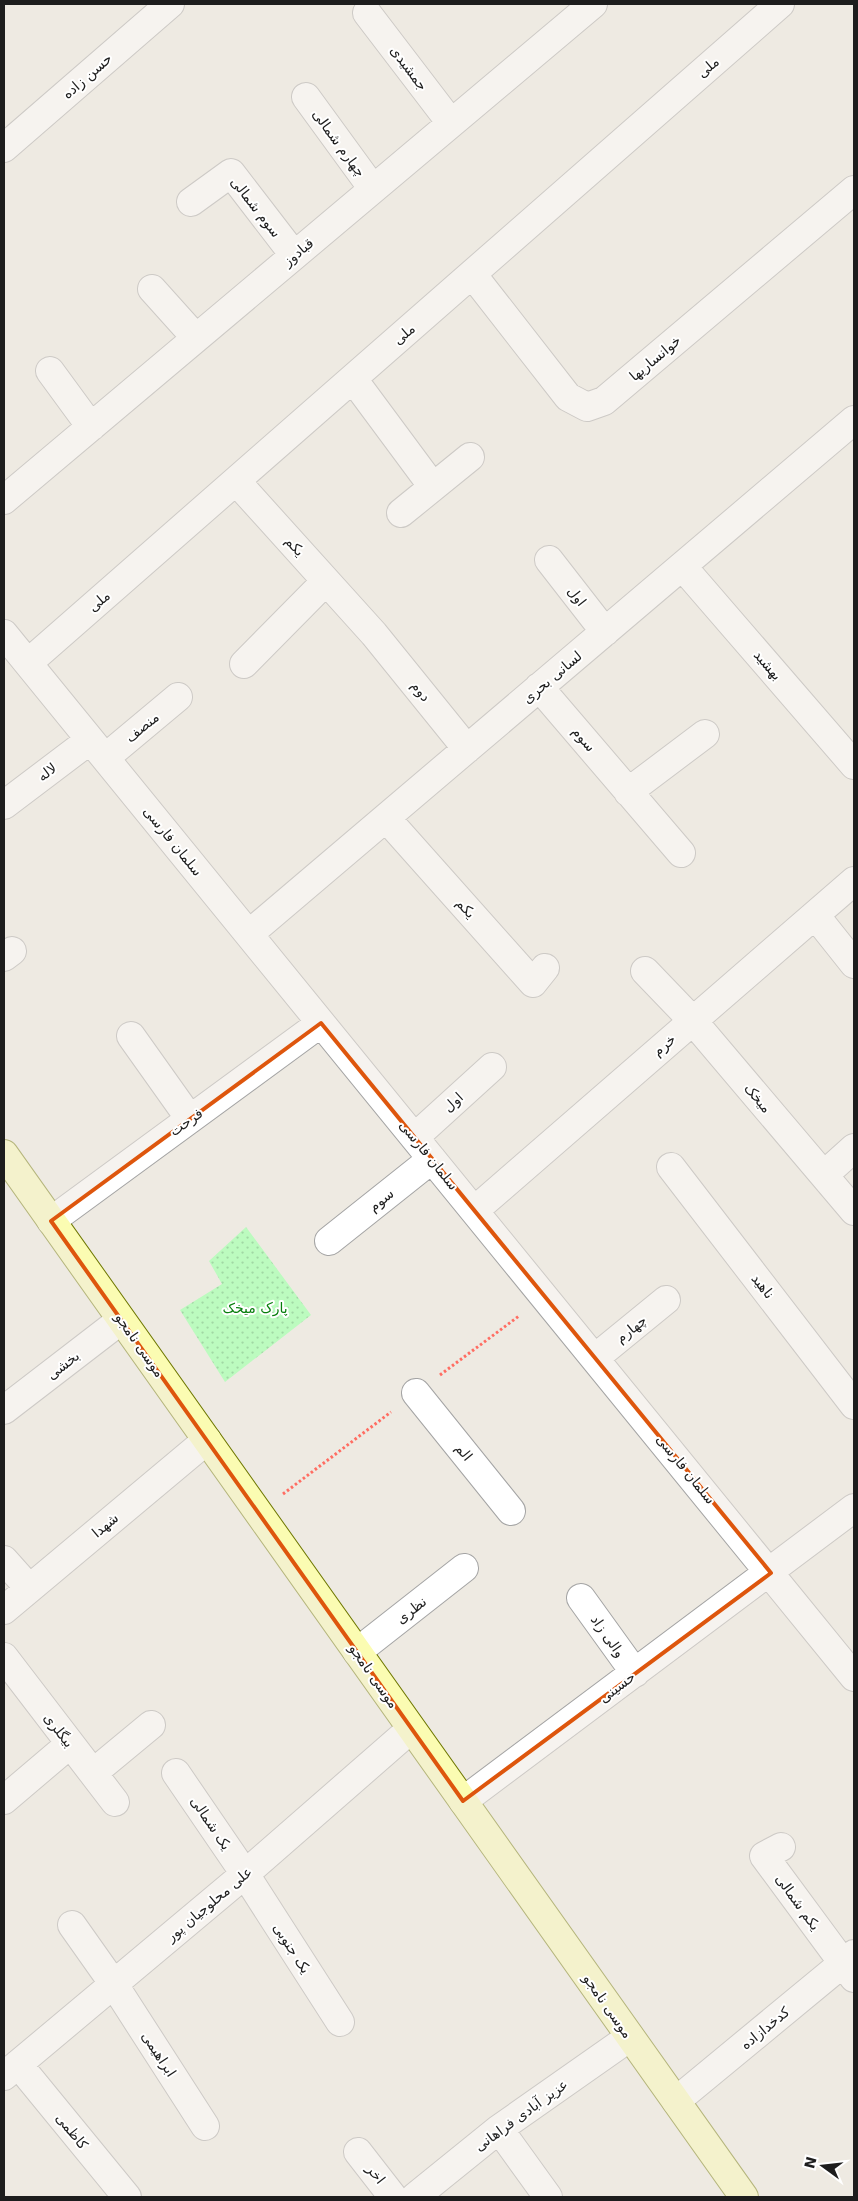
<svg xmlns="http://www.w3.org/2000/svg" width="858" height="2201" font-family="'DejaVu Sans','Noto Sans Arabic',sans-serif">
  <style>
    .park { fill: url(#park-dots) }
    .lines { fill: none; stroke-linecap: round; stroke-linejoin: round }
    .minor-casing { stroke: #a4a4a4; stroke-width: 30 }
    .secondary-casing { stroke: #6e7700; stroke-width: 30 }
    .path { stroke: #ff6d62; stroke-width: 3; stroke-dasharray: 2.5 2.5; stroke-linecap: butt }
    .minor { stroke: #fff; stroke-width: 28 }
    .secondary { stroke: #fbfcb2; stroke-width: 28 }
    .marked { fill: none; stroke: #de560d; stroke-width: 4; stroke-linejoin: round }
    .labels { text-anchor: middle; dominant-baseline: central; stroke-width: 4; stroke-linejoin: round; paint-order: stroke }
    .street-label { font-size: 14px; fill: #1d1d1d; stroke: #fff }
    .park-label { font-size: 14px; fill: #077e0c; stroke: #fff }
  </style>
  <defs>
    <pattern id="park-dots" width="8" height="8" patternUnits="userSpaceOnUse" patternTransform="scale(1.25)"><rect width="8" height="8" fill="#bcfbbf"/><path d="M2 2h.1M6 6h.1" fill="none" stroke="#a1d7a4" stroke-width="1.8" stroke-linecap="round"/></pattern>
  </defs>
  <rect width="100%" height="100%" fill="#eeeae2"/>
  <path class="park" d="M246,1227L311,1315L225,1382L180,1310L222,1284L209,1261Z"/>
  <g class="lines">
    <defs>
      <path id="minor" d="M367,13L451,123
        M306,97L373,189
        M4,148L170,4
        M191,202L231,173L294,255
        M472,274L568,397L587,407L604,401L854,190
        M152,289L196,338
        M50,371L91,427
        M353,379L433,487
        M236,481L374,634L467,749
        M4,500L593,4
        M401,513L470,457
        M549,560L605,632
        M682,566L854,765
        M4,634L854,1677
        M28,663L780,4
        M244,664L326,581
        M539,687L681,853
        M105,758L178,697
        M628,792L705,734
        M4,805L90,740
        M386,818L533,983L545,968
        M815,915L854,964
        M249,934L854,420
        M4,957L12,951
        M645,971L693,1021L854,1211
        M131,1036L190,1119
        M415,1137L492,1067
        M671,1167L854,1405
        M824,1175L854,1148
        M475,1210L854,881
        M51,1221L321,1023
        M329,1241L432,1159
        M595,1358L666,1300
        M416,1393L511,1511
        M4,1410L121,1320
        M4,1560L29,1588
        M581,1598L635,1673
        M4,1610L207,1440
        M357,1652L464,1568
        M4,1657L115,1802
        M93,1773L151,1725
        M176,1773L245,1874L340,2022
        M4,1800L70,1744
        M463,1801L854,1508
        M781,1847L764,1856L854,1978
        M72,1925L113,1983L205,2126
        M18,2064L127,2197
        M4,2076L245,1874L411,1729
        M676,2101L854,1954
        M499,2129L548,2197
        M358,2152L393,2197
        M415,2197L499,2129L630,2037"/>
      <path id="secondary" d="M4,1154L744,2197"/>
    </defs>
    <use href="#minor" class="minor-casing"/>
    <use href="#secondary" class="secondary-casing"/>
    <path class="path" d="M440,1375L519,1316
      M283,1494L391,1412"/>
    <use href="#minor" class="minor"/>
    <use href="#secondary" class="secondary"/>
  </g>
  <path d="M0 0H858V2201H0ZM321,1023L771,1573L463,1801L51,1221Z" fill="#eeeae2" fill-opacity=".55" fill-rule="evenodd"/>
  <path class="marked" d="M321,1023L771,1573L463,1801L51,1221Z"/>
  <g class="labels">
    <g class="street-label">
      <text transform="translate(708 67) rotate(-41)">ملی</text>
      <text transform="translate(409 68) rotate(53)">جمشیدی</text>
      <text transform="translate(87 76) rotate(-41)">حسن زاده</text>
      <text transform="translate(339 143) rotate(54)">چهارم شمالی</text>
      <text transform="translate(256 207) rotate(52)">سوم شمالی</text>
      <text transform="translate(298 252) rotate(-40)">قبادوز</text>
      <text transform="translate(404 334) rotate(-41)">ملی</text>
      <text transform="translate(655 358) rotate(-40)">خوانساریها</text>
      <text transform="translate(295 546) rotate(48)">یکم</text>
      <text transform="translate(577 596) rotate(52)">اول</text>
      <text transform="translate(99 601) rotate(-41)">ملی</text>
      <text transform="translate(768 665) rotate(49)">بهشید</text>
      <text transform="translate(552 677) rotate(-40)">لسانی بحری</text>
      <text transform="translate(421 691) rotate(51)">دوم</text>
      <text transform="translate(142 727) rotate(-39)">منصف</text>
      <text transform="translate(584 739) rotate(50)">سوم</text>
      <text transform="translate(47 772) rotate(-37)">لاله</text>
      <text transform="translate(173 841) rotate(51)">سلمان فارسی</text>
      <text transform="translate(466 908) rotate(48)">یکم</text>
      <text transform="translate(664 1045) rotate(-41)">خرم</text>
      <text transform="translate(758 1098) rotate(50)">میخک</text>
      <text transform="translate(453 1102) rotate(-42)">اول</text>
      <text transform="translate(186 1122) rotate(-36)">فرحت</text>
      <text transform="translate(429 1155) rotate(51)">سلمان فارسی</text>
      <text transform="translate(381 1200) rotate(-39)">سوم</text>
      <text transform="translate(763 1286) rotate(52)">ناهید</text>
      <text transform="translate(631 1329) rotate(-39)">چهارم</text>
      <text transform="translate(140 1345) rotate(55)">موسی نامجو</text>
      <text transform="translate(63 1365) rotate(-38)">بخشی</text>
      <text transform="translate(464 1452) rotate(51)">الم</text>
      <text transform="translate(686 1469) rotate(51)">سلمان فارسی</text>
      <text transform="translate(105 1525) rotate(-40)">شهدا</text>
      <text transform="translate(411 1610) rotate(-38)">نظری</text>
      <text transform="translate(608 1636) rotate(55)">والی زاد</text>
      <text transform="translate(374 1676) rotate(55)">موسی نامجو</text>
      <text transform="translate(617 1687) rotate(-37)">حسینی</text>
      <text transform="translate(59 1730) rotate(52)">بیگلری</text>
      <text transform="translate(211 1823) rotate(56)">یک شمالی</text>
      <text transform="translate(798 1902) rotate(54)">یکم شمالی</text>
      <text transform="translate(209 1904) rotate(-40)">علی محلوجیان پور</text>
      <text transform="translate(292 1948) rotate(57)">یک جنوبی</text>
      <text transform="translate(608 2006) rotate(55)">موسی نامجو</text>
      <text transform="translate(765 2028) rotate(-39)">کدخدازاده</text>
      <text transform="translate(159 2054) rotate(57)">ابراهیمی</text>
      <text transform="translate(521 2115) rotate(-36)">عزیز آبادی فراهانی</text>
      <text transform="translate(72 2131) rotate(51)">کاظمی</text>
      <text transform="translate(376 2174) rotate(52)">اخر</text>
    </g>
    <g class="park-label">
      <text x="255" y="1308">پارک میخک</text>
    </g>
  </g>
  <rect width="858" height="2201" fill="none" stroke="#1d1d1d" stroke-width="10"/>
  <g transform="translate(823 2166) rotate(285)" stroke="#ffffff" stroke-width="4" paint-order="stroke">
  <path d="M0-4L9 19L0 12L-9 19Z" fill="#1d1d1d"/>
  <text y="-8" font-size="14" font-weight="bold" text-anchor="middle" fill="#1d1d1d">N</text>
  </g>
</svg>
